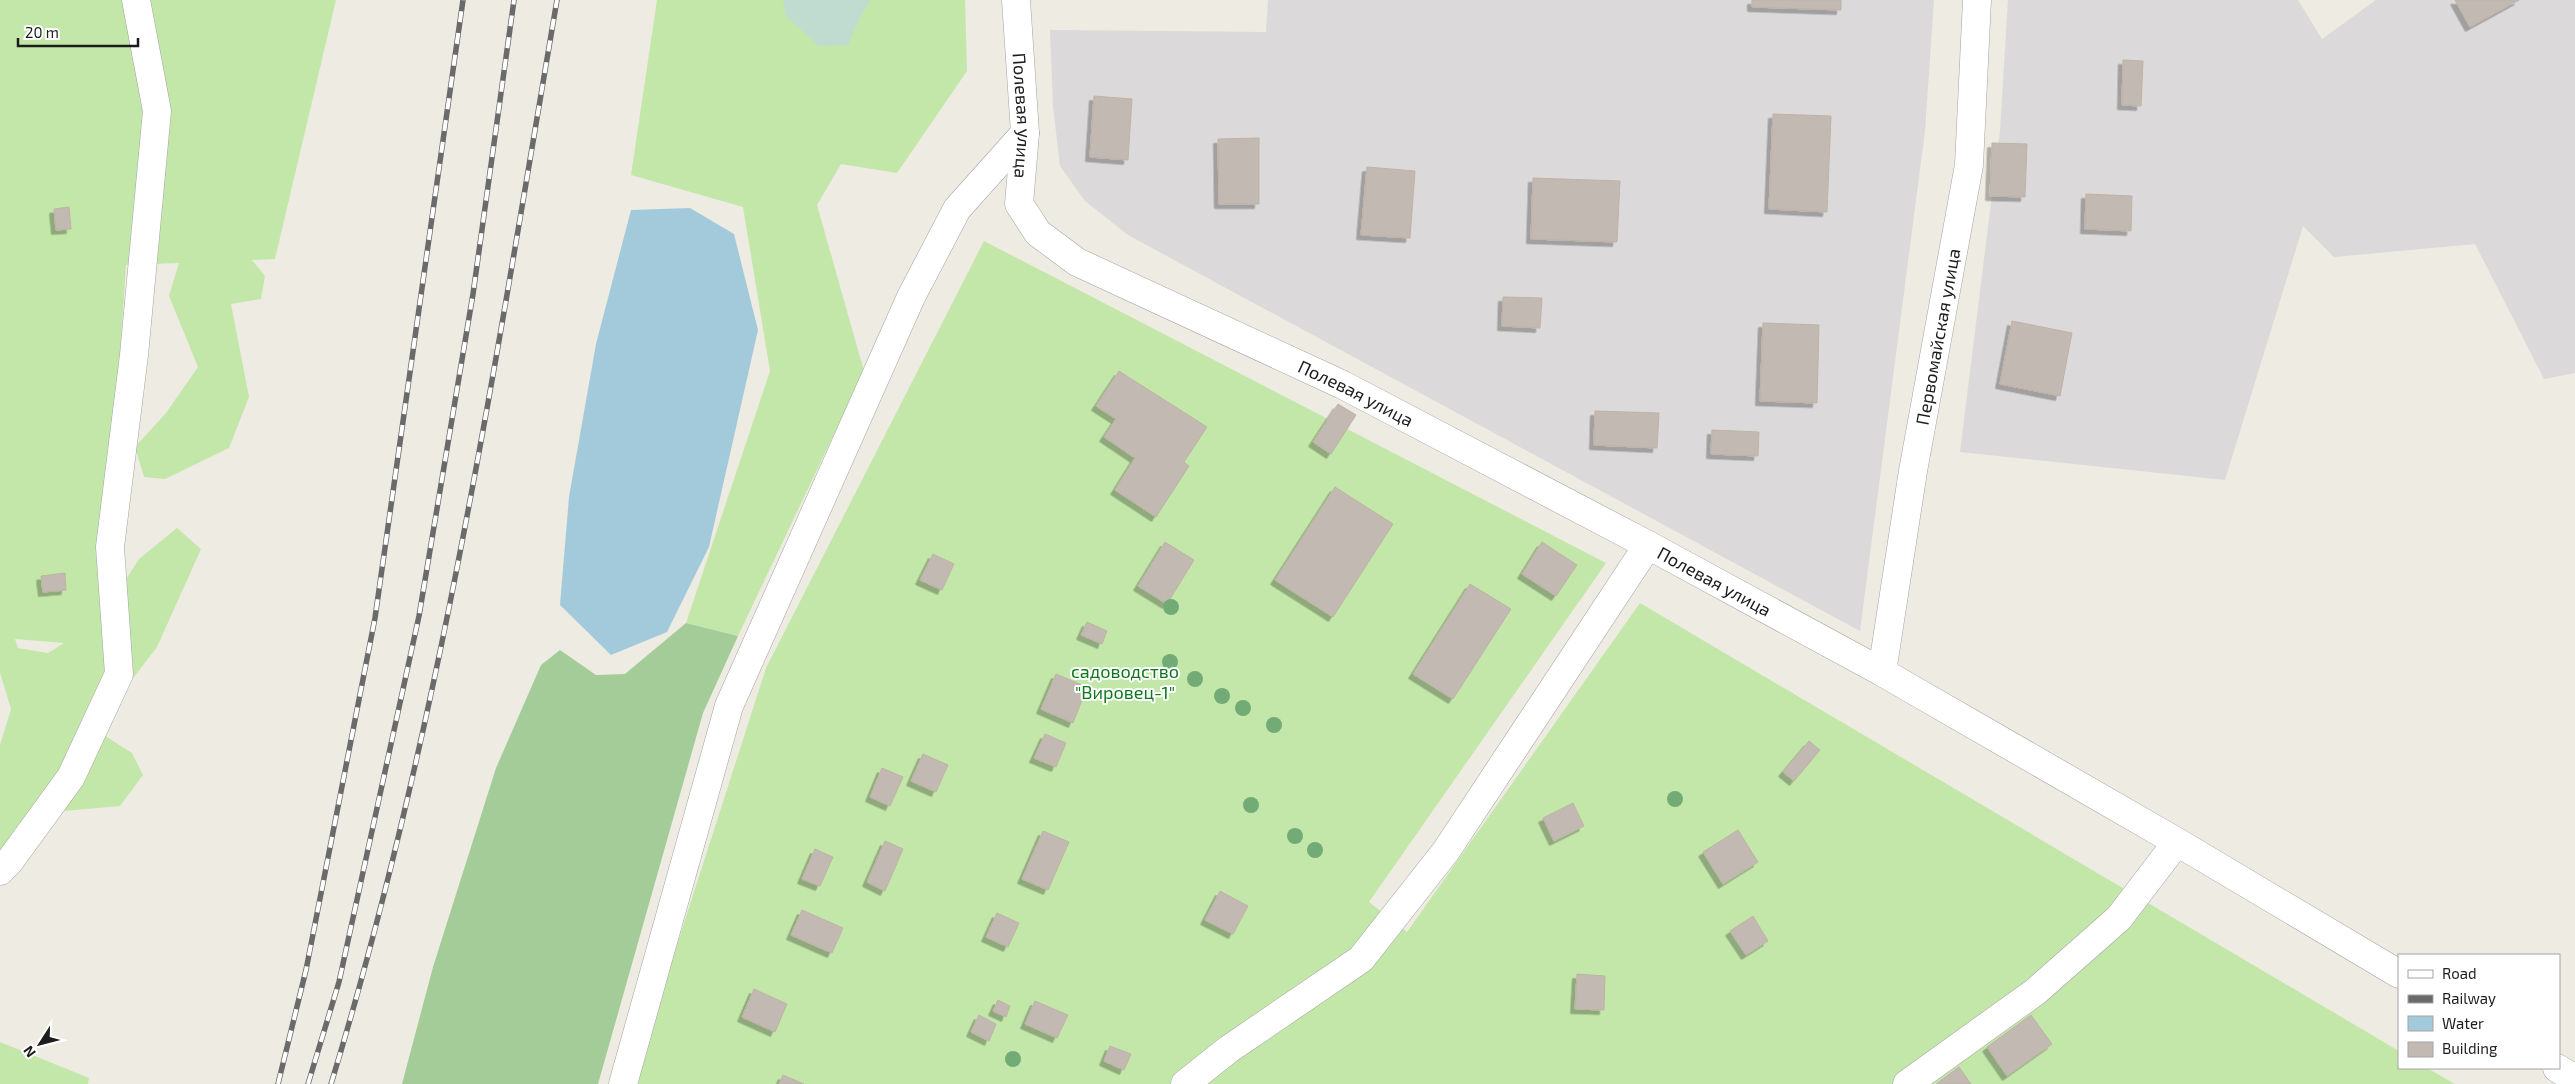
<svg xmlns="http://www.w3.org/2000/svg" width="2575" height="1084" font-family="'Exo 2',sans-serif">
  <style>
    .residential { fill: #dbd9d9 }
    .grass { fill: #c3e7a9; fill-rule: evenodd }
    .forest { fill: #a4cc98 }
    .wetland { fill: #c0dbd0 }
    .water { fill: #a3cadb }
    .building { fill: #c2bab2; stroke: #bfb2a5; filter: url(#shadow) }
    .lines { fill: none; stroke-linecap: round; stroke-linejoin: round }
    .minor-casing { stroke: #a3a3a3; stroke-width: 29 }
    .minor { stroke: #fff; stroke-width: 28 }
    .rail-casing { stroke: #6a6a6a; stroke-width: 5.5 }
    .rail { stroke: #fff; stroke-width: 4; stroke-dasharray: 11; stroke-linecap: butt }
    .tree { fill: #73ab76 }
    .labels { text-anchor: middle; dominant-baseline: central; stroke-width: 4; stroke-linejoin: round; paint-order: stroke }
    .street-label { font-size: 18px; fill: #1c1c1c; stroke: #fff }
    .park-label { font-size: 18px; fill: #0e771e; stroke: #fff }
  </style>
  <defs>
    <filter id="shadow"><feDropShadow dx="-4.5" dy="4.5" stdDeviation="0" flood-color="#0004"/></filter>
  </defs>
  <rect width="100%" height="100%" fill="#eeebe2"/>
  <path class="residential" d="M1268,0H1934L1925,131L1860,631L1128,235L1085,201L1060,166L1053,106L1050,30L1266,32Z
    M2008,0H2298L2322,39L2376,0H2575V373L2544,379L2475,244L2334,257L2303,226L2225,480L1960,452L2000,131Z"/>
  <path class="grass" d="M0,0H336L275,259L252,260L265,276L261,299L231,304L249,397L229,448L165,479L144,477L135,447L166,413L198,367L169,296L179,263L126,265L103,615L139,559L177,528L201,549L157,647L94,729L132,753L143,775L120,806L41,813L0,859V745L11,709L0,673ZM15,639L64,643L48,653L18,648Z
    M657,0H965L967,71L897,173L841,164L817,205L864,371L738,636L686,623L770,371L743,207L631,175Z
    M984,241L1606,563L1369,902L1407,932L1640,603L2399,1051V1068H2427L2455,1084H637L659,1001L766,668Z
    M0,1042L89,1078L88,1084H0Z"/>
  <path class="forest" d="M686,623L738,636L703,713L598,1084H402L433,967L496,768L541,665L560,650L596,675L625,674Z"/>
  <path class="wetland" d="M783,0H870L858,21L848,45L819,46L786,16Z"/>
  <path class="water" d="M690,208L734,234L758,330L709,547L667,632L611,655L560,605L569,497L596,344L631,210Z"/>
  <path class="building" d="M1752,0H1841V10L1752,7Z
    M2455,0H2519L2470,27Z
    M2123,60L2143,61L2141,106L2122,105Z
    M1094,96L1132,99L1128,160L1090,157Z
    M1773,114L1831,116L1827,212L1769,209Z
    M1259,138V204H1219L1218,139Z
    M1992,143L2027,144L2025,197L1990,196Z
    M1367,167L1415,171L1410,238L1361,235Z
    M1533,178L1620,181L1617,242L1531,239Z
    M2086,194L2132,196L2131,231L2085,229Z
    M69,207L71,229L56,230L54,209Z
    M1503,297L1542,298L1540,328L1502,326Z
    M2012,321L2072,333L2060,396L2000,384Z
    M1763,323L1819,325L1817,403L1760,401Z
    M1119,371L1207,427L1184,462L1189,466L1156,517L1115,490L1135,458L1104,437L1116,419L1096,406Z
    M1338,404L1356,415L1331,454L1313,442Z
    M1595,411L1659,413L1657,448L1594,445Z
    M1712,430L1759,432L1758,456L1711,454Z
    M1335,487L1393,524L1333,617L1275,580Z
    M1165,542L1194,560L1167,604L1138,586Z
    M1542,542L1577,565L1556,596L1522,574Z
    M933,554L954,564L942,590L920,580Z
    M65,573L66,590L43,592L41,576Z
    M1470,584L1511,609L1453,699L1413,674Z
    M1087,622L1107,631L1102,644L1081,635Z
    M1056,674L1087,687L1073,723L1041,709Z
    M1045,734L1066,743L1056,767L1034,758Z
    M1809,741L1820,750L1794,781L1783,772Z
    M923,754L948,765L936,792L911,781Z
    M882,768L903,777L890,806L870,797Z
    M1573,803L1584,826L1554,841L1543,818Z
    M1738,830L1758,862L1723,884L1703,852Z
    M1043,831L1069,842L1048,890L1022,879Z
    M885,841L903,849L885,891L867,882Z
    M815,849L833,857L820,886L802,879Z
    M1220,891L1248,906L1233,934L1205,920Z
    M802,910L843,928L832,953L791,935Z
    M997,913L1019,923L1008,947L986,937Z
    M1753,916L1768,941L1746,955L1730,931Z
    M1577,974L1605,976L1604,1010L1575,1009Z
    M754,989L787,1004L775,1032L742,1017Z
    M998,1000L1010,1006L1006,1017L993,1011Z
    M1035,1001L1068,1015L1057,1038L1025,1024Z
    M979,1015L996,1024L989,1041L971,1032Z
    M2031,1015L2052,1044L2007,1076L1987,1047Z
    M1110,1046L1131,1054L1124,1070L1104,1061Z
    M1959,1067L1971,1084H1936Z
    M783,1075L804,1084H779Z"/>
  <g class="lines">
    <defs>
      <g id="minor">
        <path id="s1" d="M1016,0L1025,133L1019,204L1038,233L1077,262L1343,385L1648,545L1882,672L2177,842L2399,974"/>
        <path id="s2" d="M1882,672L1913,471L1969,165L1977,0"/>
        <path d="M0,871L9,862L71,777L119,674L110,547L134,355L157,111L136,0"/>
        <path d="M2557,1068L2575,1079"/>
        <path d="M623,1084L729,706L911,297L957,209L1025,133"/>
        <path d="M1185,1084L1229,1049L1361,959L1446,851L1648,545"/>
        <path d="M1907,1084L2035,992L2119,918L2177,842"/>
      </g>
    </defs>
    <use href="#minor" class="minor-casing"/>
    <use href="#minor" class="minor"/>
    <defs>
      <path id="rail" d="M278,1084L306,970L375,618L463,0
        M308,1084L339,982L419,616L473,294L514,0
        M331,1084C439,731 495,364 557,0"/>
    </defs>
    <use href="#rail" class="rail-casing"/>
    <use href="#rail" class="rail"/>
  </g>
  <g class="tree">
    <circle cx="1171" cy="607" r="8"/>
    <circle cx="1170" cy="662" r="8"/>
    <circle cx="1195" cy="679" r="8"/>
    <circle cx="1222" cy="696" r="8"/>
    <circle cx="1243" cy="708" r="8"/>
    <circle cx="1274" cy="725" r="8"/>
    <circle cx="1675" cy="799" r="8"/>
    <circle cx="1251" cy="805" r="8"/>
    <circle cx="1295" cy="836" r="8"/>
    <circle cx="1315" cy="850" r="8"/>
    <circle cx="1013" cy="1059" r="8"/>
  </g>
  <g class="labels">
    <g class="street-label">
      <text stroke="none"><textPath href="#s1" startOffset="116">Полевая улица</textPath></text>
      <text stroke="none"><textPath href="#s2" startOffset="340">Первомайская улица</textPath></text>
      <text stroke="none"><textPath href="#s1" startOffset="596">Полевая улица</textPath></text>
      <text stroke="none"><textPath href="#s1" startOffset="1001">Полевая улица</textPath></text>
    </g>
    <g class="park-label">
      <text x="1125" y="671">садоводство<tspan x="1125" dy="21">"Вировец-1"</tspan></text>
    </g>
  </g>
  <rect x="2398" y="954" width="162" height="115" fill="#ffffff" stroke="#a4a4a4"/>
  <rect x="2408" y="970" width="25" height="8" fill="#ffffff" stroke="#a4a4a4"/>
  <text x="2442" y="979" font-size="15" fill="#1c1c1c">Road</text>
  <rect x="2408" y="995" width="25" height="8" fill="#6a6a6a" stroke="#a4a4a4"/>
  <text x="2442" y="1004" font-size="15" fill="#1c1c1c">Railway</text>
  <rect x="2408" y="1016" width="25" height="15" fill="#a3cadb" stroke="#a4a4a4"/>
  <text x="2442" y="1029" font-size="15" fill="#1c1c1c">Water</text>
  <rect x="2408" y="1042" width="25" height="15" fill="#c2bab2" stroke="#a4a4a4"/>
  <text x="2442" y="1054" font-size="15" fill="#1c1c1c">Building</text>
  <g transform="translate(40 1044) rotate(234)" stroke="#ffffff" stroke-width="4" paint-order="stroke">
  <path d="M0-4L9 19L0 12L-9 19Z" fill="#1c1c1c"/>
  <text y="-8" font-size="14" font-weight="bold" text-anchor="middle" fill="#1c1c1c">N</text>
  </g>
  <path d="M18 38v8h120v-8" fill="none" stroke="#1c1c1c" stroke-width="2.5"/>
  <text x="25" y="38" font-size="15" fill="#1c1c1c" stroke="#ffffff" stroke-width="4" paint-order="stroke">20 m</text>
</svg>
